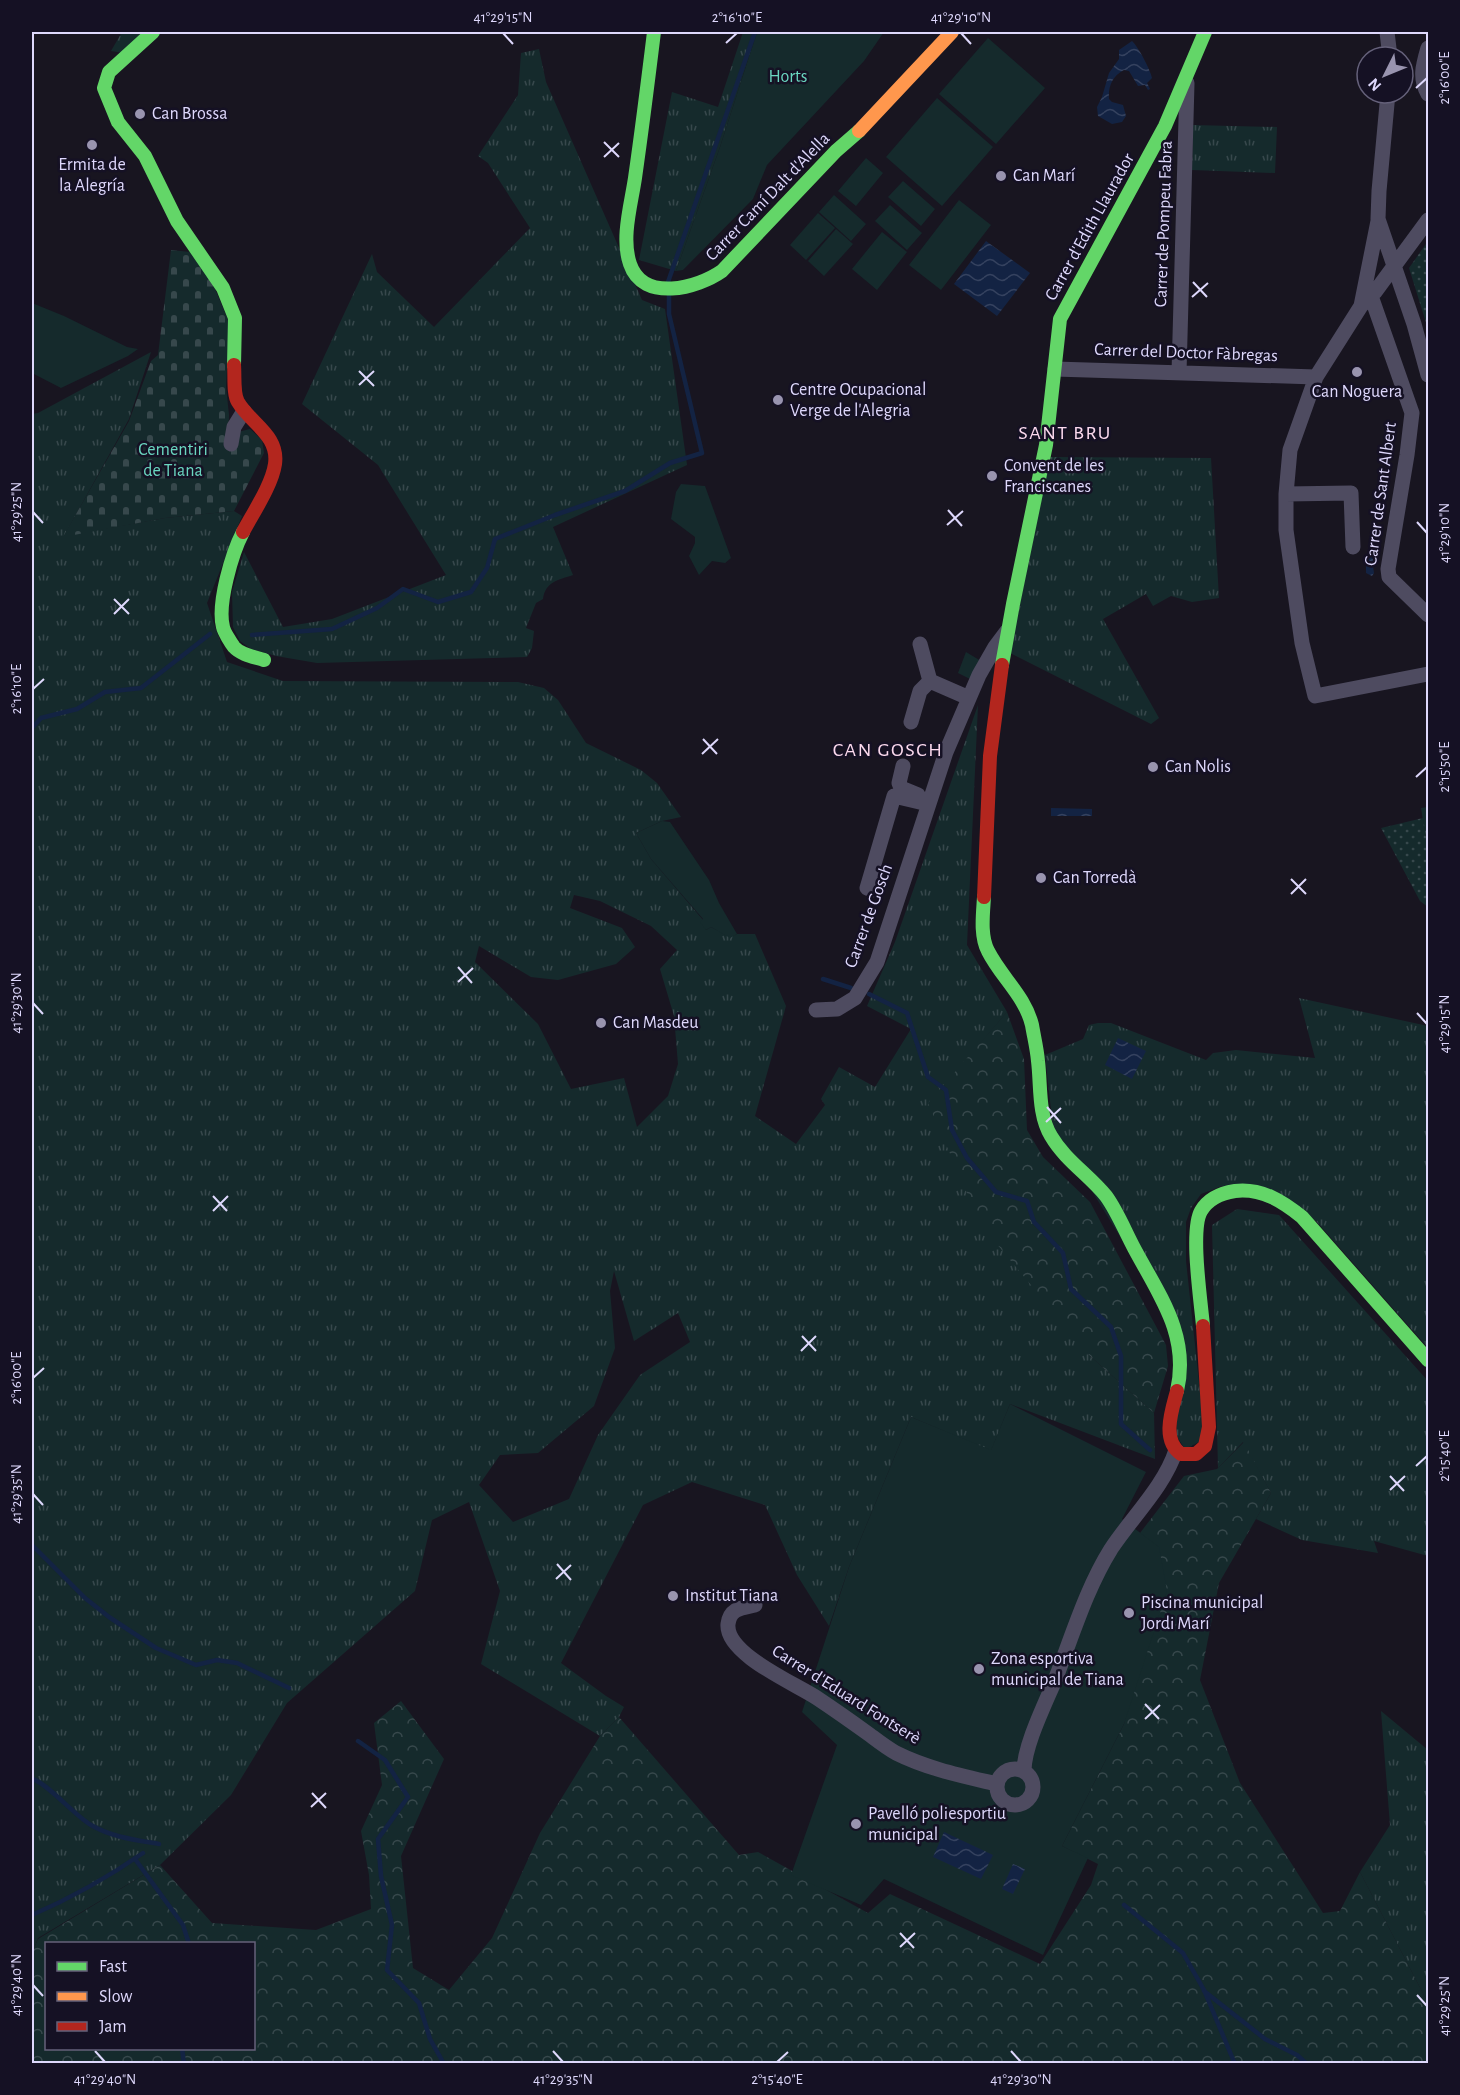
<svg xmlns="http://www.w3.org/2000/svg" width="1460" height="2095" font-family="'Alegreya Sans',sans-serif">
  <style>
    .grass { fill: url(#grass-tufts); fill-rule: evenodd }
    .forest { fill: url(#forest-crowns); fill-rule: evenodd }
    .cemetery { fill: url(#cemetery-stones) }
    .park { fill: url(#park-dots) }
    .garden { fill: #152a2c }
    .water { fill: url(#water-waves) }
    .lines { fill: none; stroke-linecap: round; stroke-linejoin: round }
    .stream { stroke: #132343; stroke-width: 4.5 }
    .street-tunnel { stroke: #363241; stroke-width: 15; stroke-dasharray: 15 8; stroke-linecap: butt }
    .street { stroke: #4e4b60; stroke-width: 15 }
    .fast { stroke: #63d668; stroke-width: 14 }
    .slow { stroke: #ff974d; stroke-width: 14 }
    .jam { stroke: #b3261e; stroke-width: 14 }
    .ticks { fill: none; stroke: #ded8fc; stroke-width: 2 }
    .poi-dot { fill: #9994af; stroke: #151124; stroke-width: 2 }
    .labels { text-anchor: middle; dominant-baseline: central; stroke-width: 5; stroke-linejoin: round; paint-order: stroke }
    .park-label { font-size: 18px; fill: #6ad6c0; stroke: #151124 }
    .poi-label { font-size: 18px; fill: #ded8fc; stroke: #151124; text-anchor: start }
    .street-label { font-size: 18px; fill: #ded8fc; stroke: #151124 }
    .neighbourhood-label { font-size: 20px; letter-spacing: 1.5px; fill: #fcdaee; stroke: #151124 }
    .neatline { fill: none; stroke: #ded8fc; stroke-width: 2 }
    .ticks-label { font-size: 15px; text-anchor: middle; fill: #ded8fc }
  </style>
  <defs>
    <pattern id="grass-tufts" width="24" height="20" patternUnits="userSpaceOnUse" patternTransform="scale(1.5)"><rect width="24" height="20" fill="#152a2c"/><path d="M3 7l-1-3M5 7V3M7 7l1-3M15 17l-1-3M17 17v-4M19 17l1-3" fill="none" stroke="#37484c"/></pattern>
    <pattern id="forest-crowns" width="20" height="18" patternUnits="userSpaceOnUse" patternTransform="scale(1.5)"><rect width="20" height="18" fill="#152a2c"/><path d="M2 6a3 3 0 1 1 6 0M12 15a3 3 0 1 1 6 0" fill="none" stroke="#37484c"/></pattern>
    <pattern id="cemetery-stones" width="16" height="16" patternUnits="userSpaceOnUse" patternTransform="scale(1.5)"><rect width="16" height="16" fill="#152a2c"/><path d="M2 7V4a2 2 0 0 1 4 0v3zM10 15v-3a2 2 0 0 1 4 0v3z" fill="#37484c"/></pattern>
    <pattern id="park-dots" width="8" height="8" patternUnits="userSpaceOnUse" patternTransform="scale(1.5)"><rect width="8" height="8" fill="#152a2c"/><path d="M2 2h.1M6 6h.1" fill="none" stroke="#37484c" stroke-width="1.8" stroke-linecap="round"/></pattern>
    <pattern id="water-waves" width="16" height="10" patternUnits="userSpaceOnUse" patternTransform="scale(1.5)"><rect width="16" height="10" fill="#132343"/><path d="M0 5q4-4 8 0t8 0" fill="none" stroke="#35425f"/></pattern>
  </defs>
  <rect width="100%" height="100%" fill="#181520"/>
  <path class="grass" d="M122,32H146L124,53L111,51Z
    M743,32H757L720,147L676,271L639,260L672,92L718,107Z
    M539,49L546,82L642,300L665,309L687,465L553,527L573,575C558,580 545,582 543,599L536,603L526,628L534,631L532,648L527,657L317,663L276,656L251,649L240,641L233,627L232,592L244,552L283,627L332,619L446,575L378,465L302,404L372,254L377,272L434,327L530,228L488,163L478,156L518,95L521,53Z
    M1193,125L1277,127L1275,173L1192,170Z
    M151,352L129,419L64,536L165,518L234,511L242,516L207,603L227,662L283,681L518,682L544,688L558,700L586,743L641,770L657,783L681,817L662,821L636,833L651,859L703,920L706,930L711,927L730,937L737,934H755L786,1006L755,1116L796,1144L825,1105L821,1099L839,1067L875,1087L911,1029L867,1006L895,942L978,705L967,945L1007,1012L929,1104L1090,1356L1154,1413L1155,1459L1010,1404L991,1451L911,1417L849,1567L829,1626L797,1575L765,1505L692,1482L643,1505L561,1663L606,1696L624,1707L619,1717L600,1736L481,1664L500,1591L469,1502L432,1520L415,1591L287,1703L231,1795L160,1865L38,1938L32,1953V414L38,413ZM574,895L600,901L651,926L677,950L660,969L674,1016L678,1064L668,1096L637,1127L624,1078L571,1089L538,1024L475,962L479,946L531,977L558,980L616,964L635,947L622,928L570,908ZM614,1271L634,1341L678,1313L690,1342L640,1375L598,1435L569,1499L513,1522L479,1485L500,1455L538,1453L594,1406L615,1348L610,1291Z
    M1050,457L1211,458L1219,598L1192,602L1171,596L1153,606L1146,594L1103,619L1159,718L1151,724L1010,653Z
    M1428,807V850L1421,808Z
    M1299,998L1428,1026V1348L1316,1221L1222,1186L1201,1194L1191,1208L1186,1222V1261L1204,1429L1201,1441L1185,1449L1176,1435L1181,1335L1053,1128L1045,1055L1083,1039L1089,1025L1098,1023H1111L1206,1060L1213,1053L1236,1050L1315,1058Z
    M1237,1209L1279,1215L1428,1381V1556L1374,1541L1378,1553L1302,1540L1256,1519L1271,1493L1243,1442L1218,1468L1212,1225Z
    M1381,1711L1428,1750V2003L1360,1872L1390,1825Z"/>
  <path class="forest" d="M1007,1012L1024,1059L1027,1130L1043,1157L1090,1202L1166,1345L1168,1366L1154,1413L1090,1356L981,1225L928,1103Z
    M1244,1442L1271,1493L1219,1583L1200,1680L1240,1783L1323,1913L1340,1911L1360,1872L1428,2003V2064H32V1953L38,1939L160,1865L212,1923L316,1930L371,1909L369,1875L361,1831L382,1785L374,1723L401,1701L444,1759L401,1856L413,1968L449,1990L492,1938L540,1833L600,1736L619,1717L739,1855L758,1852L868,1913L890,1894L1040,1964L1091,1885L1098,1864L1062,1846L1124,1724L1159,1548L1140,1533L1184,1476L1217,1469ZM46,1944H254V2048H46Z"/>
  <path class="cemetery" d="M171,250L190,252L213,284L229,322L226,387L229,415L228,443L238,432L250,429L262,440L264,453L234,511L165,518L63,537L129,421L151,361L158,355Z"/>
  <path class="park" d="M1428,241V329L1409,268Z
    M1423,818L1428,850V907L1420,901L1381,828Z"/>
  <path class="garden" d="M757,32H884L864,61L767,165L753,199L683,270L676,271L720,147Z
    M988,38L1045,88L996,144L939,94Z
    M937,98L993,147L942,206L886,157Z
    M866,158L883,173L856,206L838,191Z
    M903,181L935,209L921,226L888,197Z
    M834,195L866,224L851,241L819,212Z
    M959,200L991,225L941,290L909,265Z
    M890,205L922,233L907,250L875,221Z
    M818,213L835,228L806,260L790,245Z
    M836,229L853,244L824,276L808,261Z
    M882,232L907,252L877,290L852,269Z
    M32,303L64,316L127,347L138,349L128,356L61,388L32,373Z
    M681,484L705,486L731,558L725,563L712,561L699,575L689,556L695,543V537L671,519L676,492Z
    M966,652L981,661L972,680L958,673Z
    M662,821L670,822L709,880L719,903L737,934L730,938L711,927L706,930L700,922L703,919L651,859L636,833Z
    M1010,1404L1146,1472L1122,1519L1159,1547L1167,1591L1124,1724L1062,1846L1088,1858L1043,1955L884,1879L861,1905L791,1875L837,1745L802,1712L849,1567L911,1417L991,1450Z"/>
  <path class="water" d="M1132,41C1138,46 1151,71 1152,78L1147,83L1150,89L1148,90L1145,85L1138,86L1129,71L1124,70C1112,76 1108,87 1109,99L1112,102L1123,105L1126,116L1122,122L1112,124L1098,116L1097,107L1102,97L1109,73L1119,59V50Z
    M986,241L1030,273L997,316L954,284Z
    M1370,554L1375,559L1373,566L1374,573L1372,576L1366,573V556Z
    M1051,808L1092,809V816H1051Z
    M1118,1038L1146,1051L1132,1079L1105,1065Z
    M944,1832L993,1855L981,1879L933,1857Z
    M1013,1864L1025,1869L1013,1894L1002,1889Z"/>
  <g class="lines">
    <path class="stream" d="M668,282L755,32
      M252,635L332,629L377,608L403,589L438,602L471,592L487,568L495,539L555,515L625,491L670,463L702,453L669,314V293
      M32,728L41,718L77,709L105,692L141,688L210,634
      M823,979L851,988
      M869,994L907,1013L928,1077L946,1090L952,1130L967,1158L996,1192L1027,1201L1034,1222L1063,1253L1071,1289L1111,1327L1121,1356V1424L1150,1450
      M32,1545L85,1598L109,1617L156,1648L196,1665L217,1660L237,1663L289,1688
      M358,1741L385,1760L408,1797L378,1839L381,1876L392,1925L387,1970L419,2003L430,2039L444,2064
      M32,1779C45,1781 75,1816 91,1825C111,1837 136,1840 159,1844
      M135,1859L183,1925L189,1944
      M1124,1905L1183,1953L1204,1990L1235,2064
      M32,1915C71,1898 107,1878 143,1853
      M1204,1991L1265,2039L1297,2055L1307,2064
      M182,2048L184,2064"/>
    <path class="street-tunnel" d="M867,888L886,893"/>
    <path class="street" d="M1387,32L1390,57
      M1428,48C1423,65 1419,78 1428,94
      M1388,93L1379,191L1378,219L1414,324L1428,375
      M1428,220L1375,292L1361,306L1316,377L1290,450L1286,494V530L1302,643L1315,696L1428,674
      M1371,296L1412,413L1407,455L1388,569L1389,577L1428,615
      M1361,306L1378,221
      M1055,369L1316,377
      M1179,373L1187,83
      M231,444L234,427L244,411
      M1286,494L1351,493L1353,547
      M920,644L930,681
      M911,722L920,691L930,681L969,698
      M903,766L899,783L901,788L918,795
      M867,888L894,796L928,804
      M816,1010L837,1009L855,998L877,962L946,752L979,675L995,647L1007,631
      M755,1605C742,1608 730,1608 728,1624C725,1654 796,1684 817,1698C835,1710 852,1722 870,1735C878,1741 887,1748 896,1753C928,1769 963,1776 997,1784
      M997 1787a18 18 0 1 1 36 0a18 18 0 1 1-36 0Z
      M1024,1771C1024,1746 1045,1704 1055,1680C1072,1637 1086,1589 1111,1549C1132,1517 1164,1487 1176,1450"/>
    <path class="fast" d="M153,32L109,72L104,88L118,122L145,156L177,221L223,288L235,318L234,365
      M654,32C648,81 642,129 635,178C631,205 621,238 630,264C643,303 698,288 722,271L836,151L859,131
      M243,532C232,553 217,604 223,627C224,632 231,643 234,647C241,655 255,657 264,660
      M1002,665L1013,604L1046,445L1060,319L1165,126L1205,32
      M984,897C983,914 980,936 988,951C1001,977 1025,996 1032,1025C1034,1037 1037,1049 1038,1061C1041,1085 1038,1115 1051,1136C1065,1160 1089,1175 1106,1196C1117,1211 1125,1231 1134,1248C1159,1295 1190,1335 1177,1391
      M1203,1326C1201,1302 1190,1230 1201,1211C1208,1199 1222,1193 1235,1191C1262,1188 1282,1201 1302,1217L1428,1360"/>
    <path class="slow" d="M859,131L952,32"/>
    <path class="jam" d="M234,365C235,376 233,394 238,402C251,424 279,435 275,464C272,485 253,513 243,532
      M984,897L990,756L1002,665
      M1177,1391C1172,1410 1161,1440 1181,1454H1196L1205,1446L1209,1427L1203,1326"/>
  </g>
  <path class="ticks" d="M503,33L513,44M961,33L971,44M726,43L737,33M1416,88L1427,78M604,142L619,157M604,157L619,143M1193,282L1207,297M1192,297L1208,283M359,371L374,386M359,385L374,371M948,510L962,526M33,512L43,523M1417,522L1427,533M947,525L963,511M114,599L129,614M114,614L129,599M33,689L44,679M703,739L717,754M702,754L718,739M1416,777L1427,767M1291,879L1306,894M1291,894L1306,879M458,967L472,983M458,982L473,968M33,1003L43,1014M1417,1013L1427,1024M1047,1107L1061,1123M1046,1122L1061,1108M213,1196L227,1211M213,1211L228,1196M802,1336L816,1351M801,1351L816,1336M33,1378L44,1368M1416,1466L1427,1456M1390,1476L1404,1491M1390,1490L1405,1476M33,1494L43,1505M557,1564L571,1580M556,1579L571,1565M1145,1704L1159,1719M1145,1719L1160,1705M312,1793L326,1808M311,1807L326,1793M900,1933L914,1948M900,1947L915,1933M33,1985L43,1996M1417,1995L1427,2006M95,2051L105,2062M553,2051L563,2062M1011,2051L1021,2062M777,2062L788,2052"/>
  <g class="poi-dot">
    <circle cx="140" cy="114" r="6"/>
    <circle cx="92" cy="145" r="6"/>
    <circle cx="1001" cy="176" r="6"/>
    <circle cx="1357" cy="372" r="6"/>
    <circle cx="778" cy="400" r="6"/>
    <circle cx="992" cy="476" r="6"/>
    <circle cx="1153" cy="767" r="6"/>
    <circle cx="1041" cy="878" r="6"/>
    <circle cx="601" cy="1023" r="6"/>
    <circle cx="673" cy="1596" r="6"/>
    <circle cx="1129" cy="1613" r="6"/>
    <circle cx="979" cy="1669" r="6"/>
    <circle cx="856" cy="1824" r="6"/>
  </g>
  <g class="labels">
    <g class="park-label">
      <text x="788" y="77">Horts</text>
      <text x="173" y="450">Cementiri<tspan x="173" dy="21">de Tiana</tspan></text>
    </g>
    <g class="poi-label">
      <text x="152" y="114">Can Brossa</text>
      <text x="92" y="165" text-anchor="middle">Ermita de<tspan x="92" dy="21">la Alegría</tspan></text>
      <text x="1013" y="176">Can Marí</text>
      <text x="790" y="390">Centre Ocupacional<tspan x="790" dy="21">Verge de l'Alegria</tspan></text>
      <text x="1357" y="392" text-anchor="middle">Can Noguera</text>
      <text x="1004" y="466">Convent de les<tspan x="1004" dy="21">Franciscanes</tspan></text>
      <text x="1165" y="767">Can Nolis</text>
      <text x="1053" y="878">Can Torredà</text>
      <text x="613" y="1023">Can Masdeu</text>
      <text x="685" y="1596">Institut Tiana</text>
      <text x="1141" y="1603">Piscina municipal<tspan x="1141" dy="21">Jordi Marí</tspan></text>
      <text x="991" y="1659">Zona esportiva<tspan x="991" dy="21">municipal de Tiana</tspan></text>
      <text x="868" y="1814">Pavelló poliesportiu<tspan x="868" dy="21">municipal</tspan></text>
    </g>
    <g class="street-label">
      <text transform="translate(768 197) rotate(-46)">Carrer Camí Dalt d'Alella</text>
      <text transform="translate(1164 224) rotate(-88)">Carrer de Pompeu Fabra</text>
      <text transform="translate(1090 227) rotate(-61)">Carrer d'Edith Llaurador</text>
      <text transform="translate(1186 353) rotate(2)">Carrer del Doctor Fàbregas</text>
      <text transform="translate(1381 494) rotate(-82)">Carrer de Sant Albert</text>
      <text transform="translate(869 916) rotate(-70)">Carrer de Gosch</text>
      <text transform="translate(846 1695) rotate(32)">Carrer d'Eduard Fontserè</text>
    </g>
    <g class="neighbourhood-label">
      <text x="1065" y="433">SANT BRU</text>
      <text x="888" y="750">CAN GOSCH</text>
    </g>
  </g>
  <rect width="1460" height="2095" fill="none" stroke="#151124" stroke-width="66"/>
  <rect x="45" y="1942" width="210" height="108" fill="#151124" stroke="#65617a" stroke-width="1.5"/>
  <rect x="57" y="1962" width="30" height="9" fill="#63d668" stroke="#65617a" stroke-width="1.5"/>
  <text x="99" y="1972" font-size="18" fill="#ded8fc">Fast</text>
  <rect x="57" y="1992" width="30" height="9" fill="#ff974d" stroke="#65617a" stroke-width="1.5"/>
  <text x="99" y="2002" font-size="18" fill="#ded8fc">Slow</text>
  <rect x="57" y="2022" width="30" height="9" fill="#b3261e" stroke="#65617a" stroke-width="1.5"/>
  <text x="99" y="2032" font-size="18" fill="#ded8fc">Jam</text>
  <g transform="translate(1385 75) rotate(227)"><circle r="28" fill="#151124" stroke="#65617a" stroke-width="1.5"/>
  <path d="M0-4.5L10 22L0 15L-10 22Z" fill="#9994af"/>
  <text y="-9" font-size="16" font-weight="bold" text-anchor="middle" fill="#ded8fc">N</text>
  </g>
  <rect x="33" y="33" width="1394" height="2029" class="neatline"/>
  <g class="ticks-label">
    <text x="503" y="22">41°29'15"N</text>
    <text x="737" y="22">2°16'10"E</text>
    <text x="961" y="22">41°29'10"N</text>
    <text transform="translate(1444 78) rotate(-90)" y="5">2°16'00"E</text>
    <text transform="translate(16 512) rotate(-90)" y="5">41°29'25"N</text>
    <text transform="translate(1444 533) rotate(-90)" y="5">41°29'10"N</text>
    <text transform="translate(16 689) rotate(-90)" y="5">2°16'10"E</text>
    <text transform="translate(1444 767) rotate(-90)" y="5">2°15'50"E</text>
    <text transform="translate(16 1003) rotate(-90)" y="5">41°29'30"N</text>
    <text transform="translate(1444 1024) rotate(-90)" y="5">41°29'15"N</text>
    <text transform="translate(16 1378) rotate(-90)" y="5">2°16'00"E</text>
    <text transform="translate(1444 1456) rotate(-90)" y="5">2°15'40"E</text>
    <text transform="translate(16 1494) rotate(-90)" y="5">41°29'35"N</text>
    <text transform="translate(16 1985) rotate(-90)" y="5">41°29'40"N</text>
    <text transform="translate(1444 2006) rotate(-90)" y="5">41°29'25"N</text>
    <text x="105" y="2084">41°29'40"N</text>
    <text x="563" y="2084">41°29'35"N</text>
    <text x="777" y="2084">2°15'40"E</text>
    <text x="1021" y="2084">41°29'30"N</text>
  </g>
</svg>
